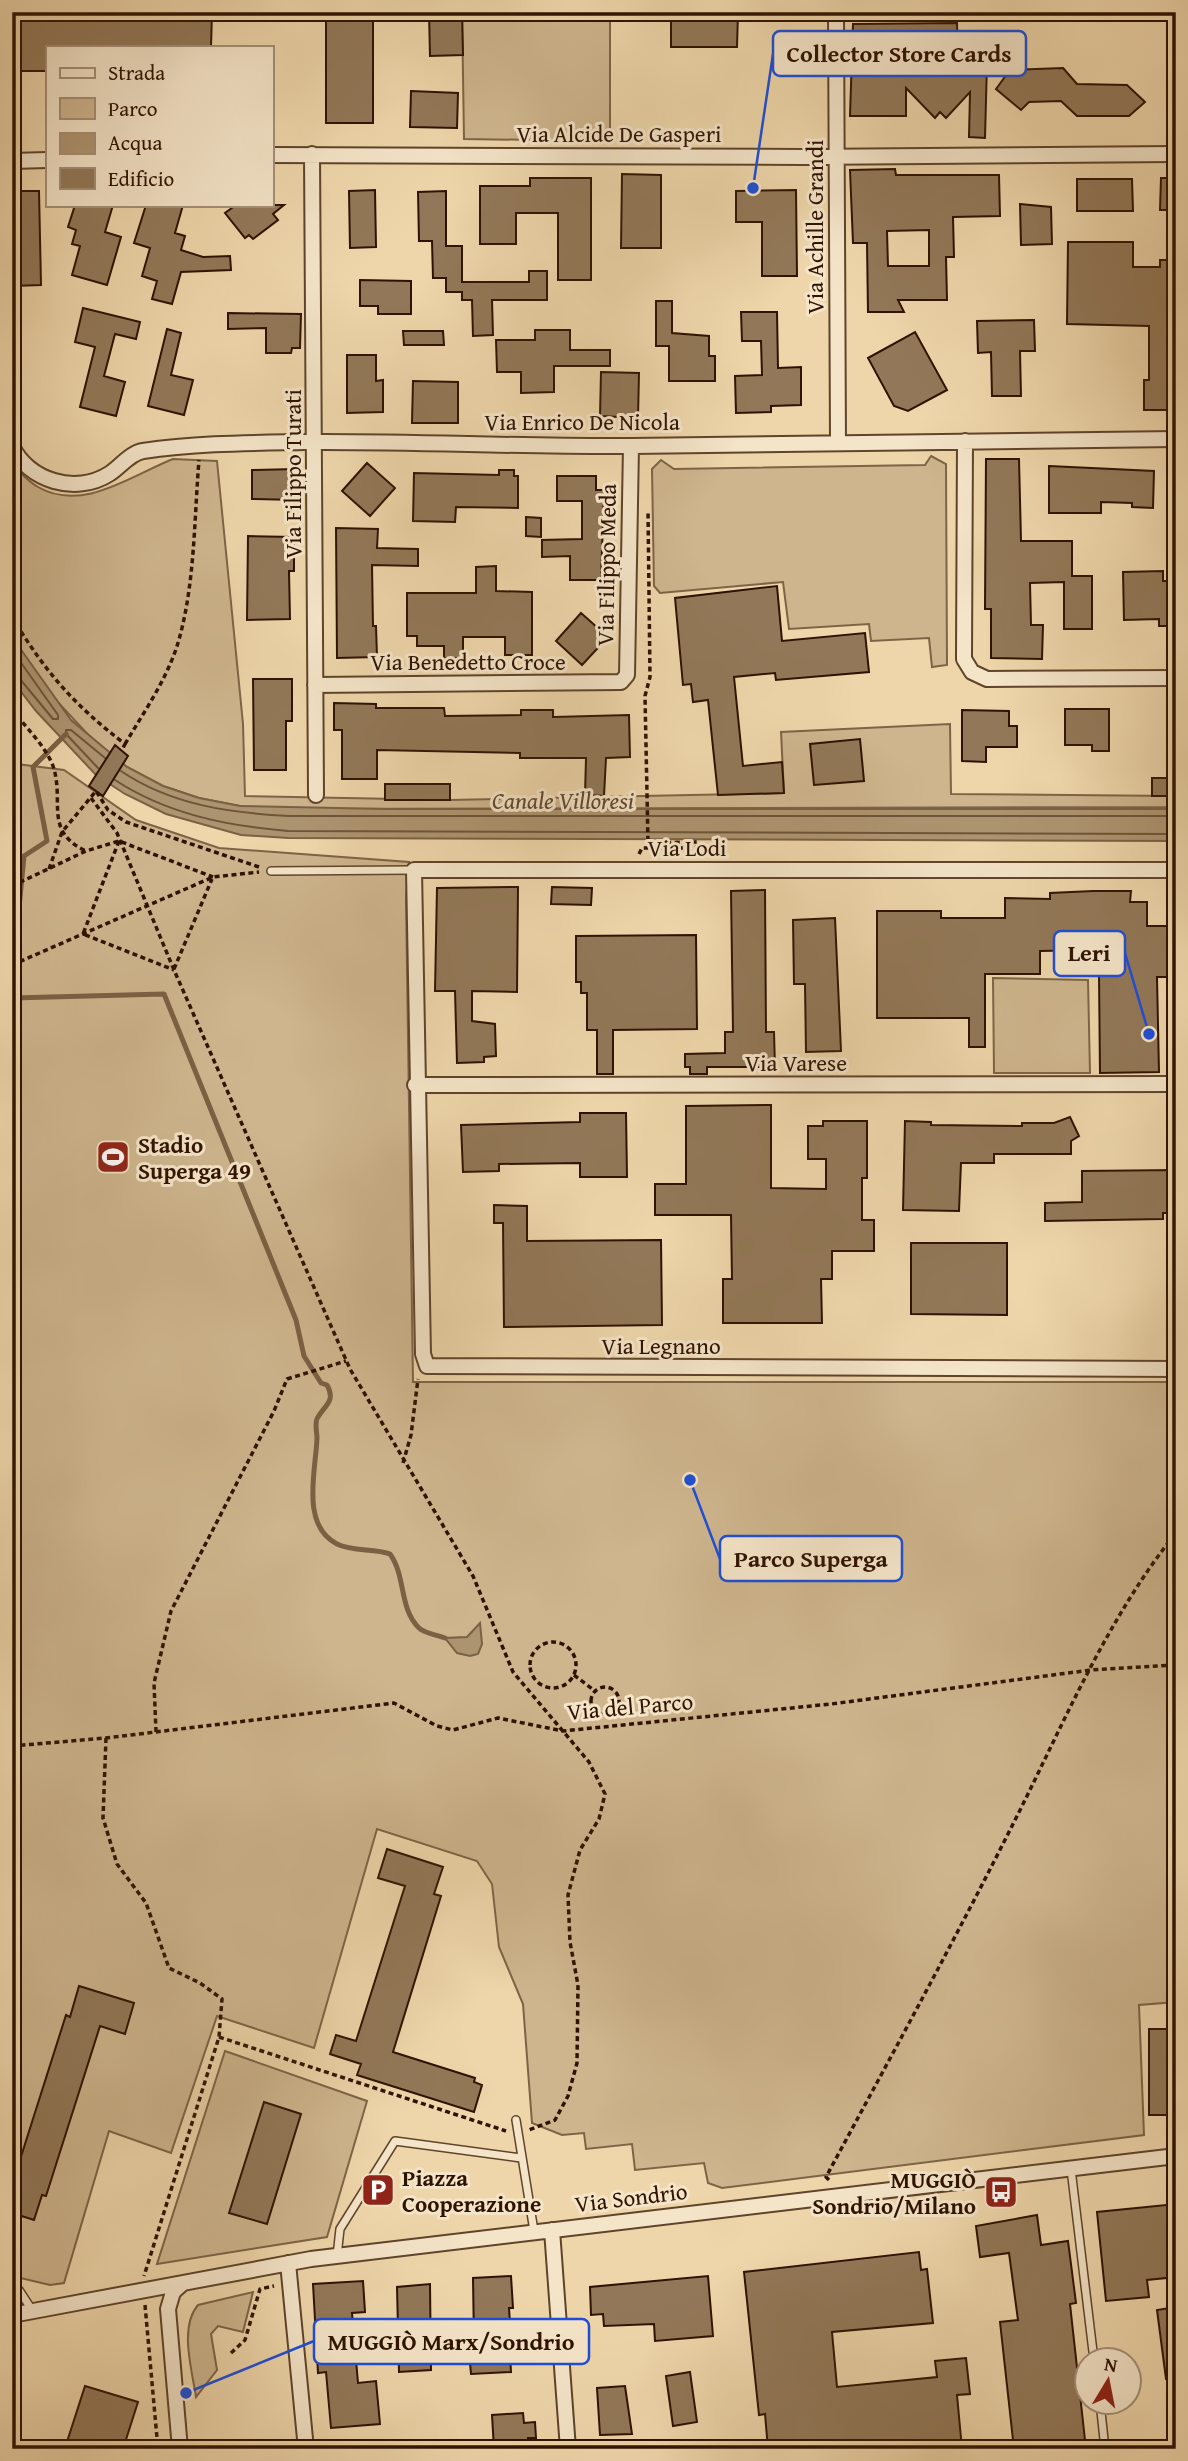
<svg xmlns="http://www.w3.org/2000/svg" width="1188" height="2461" font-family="'Gentium Book Plus',serif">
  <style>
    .green { fill: #ceb58d; stroke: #7e6446; stroke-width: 2 }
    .water { fill: #ad9470; stroke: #7b6043; stroke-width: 2 }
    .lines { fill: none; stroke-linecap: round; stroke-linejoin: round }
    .shore { stroke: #6e5438; stroke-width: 2 }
    .stream { stroke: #7b6043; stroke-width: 5 }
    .building { fill: #927858; stroke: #2f1300; stroke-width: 2; fill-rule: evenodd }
    .lane-casing { stroke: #5f442a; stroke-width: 10 }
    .street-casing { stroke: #5f442a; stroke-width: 18 }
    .path { stroke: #2f1300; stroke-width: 3.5; stroke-dasharray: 5 3.5; stroke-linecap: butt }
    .lane { stroke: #f4e4c8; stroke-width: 7 }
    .street { stroke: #f4e4c8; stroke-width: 14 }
    .labels { text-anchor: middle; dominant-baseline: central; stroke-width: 6; stroke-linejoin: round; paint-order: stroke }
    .street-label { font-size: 23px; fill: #2f1300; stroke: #f4e4c8 }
    .poi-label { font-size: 23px; font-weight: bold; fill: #2f1300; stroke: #f4e4c8; text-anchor: start }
    .water-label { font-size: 24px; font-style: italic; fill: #61472d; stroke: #f4e4c8 }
    .leader { fill: none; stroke: #1d4ed8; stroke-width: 2.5 }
    .callout-dot { fill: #1d4ed8; stroke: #f4e4c8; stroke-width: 2.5 }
    .callout { fill: #f4e4c8; stroke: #1d4ed8; stroke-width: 2.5 }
    .callout-label { font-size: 24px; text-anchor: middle; font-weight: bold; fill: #2f1300 }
  </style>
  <rect width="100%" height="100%" fill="#eed6aa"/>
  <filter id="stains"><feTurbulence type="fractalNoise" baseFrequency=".00286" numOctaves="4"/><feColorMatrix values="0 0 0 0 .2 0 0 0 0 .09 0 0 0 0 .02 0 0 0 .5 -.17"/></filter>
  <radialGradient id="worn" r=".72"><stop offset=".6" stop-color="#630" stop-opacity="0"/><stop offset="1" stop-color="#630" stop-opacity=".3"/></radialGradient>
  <path class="green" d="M462,12H610V141L464,139Z
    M931,456L946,464L947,665L932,667L929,638L871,641L869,624L789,629L783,582L660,593L654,586L652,469L661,460L674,469L925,465Z
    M173,459L217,461L243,724L245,796L450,800L784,793L781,732L950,724L951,794L1176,796V807L290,809L240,806L199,798L163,786L127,767L94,741L53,697L12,637V465C20,472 29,482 38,487C83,513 132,475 173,459Z
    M17,764L64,770L136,820L219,848L409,862L406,897L413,1382H1176V2002L1139,2005L1144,2135L722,2188L708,2183L704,2163L635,2170L632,2144L586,2149L584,2133L562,2135L532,2123L523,2004L499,1947L492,1884L477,1861L377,1829L314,2048L217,2016L171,2153L109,2131L64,2283L50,2285L12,2276V1870L17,1868L12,1869V867Z
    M993,978L1088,980L1090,1073H994Z
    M225,2051L367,2101L327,2237L157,2264Z
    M253,2292L243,2332L218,2326L211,2334L217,2370L196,2397C192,2370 179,2327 198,2305Z"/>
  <path class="water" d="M12,637L71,720L127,767L163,786L199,798L240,806L385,809H1176V841L288,838L241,835L166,814L125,794L96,775L36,711L12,680Z
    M480,1623L482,1644L478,1654L470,1656L457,1653L445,1638L467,1637Z"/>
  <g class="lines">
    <path class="shore" d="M12,650L58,715V719H53L20,679L12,677
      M98,768L67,735L66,730H71L105,758
      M121,771C171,805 230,813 289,816H1176
      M115,780C167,814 227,826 288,831L1176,834"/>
    <path class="stream" d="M12,981L24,856L47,841L33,767L66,734
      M12,998L164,994L296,1320L304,1356L321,1383L327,1385C336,1401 325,1405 318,1417C314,1422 317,1432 317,1438C316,1470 300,1525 337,1544C353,1552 374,1548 390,1554C406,1576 399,1609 419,1628C424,1633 437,1635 445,1638"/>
  </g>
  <path class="building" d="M12,12H212L211,47H47V71H12Z
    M326,12H373V123H326Z
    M429,12H462L463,55L430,56Z
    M671,12H738L737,47H671Z
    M957,23L958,62H987L985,138L969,137L970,92L946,118L940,112L935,118L906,88V116H850L853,24ZM887,38H923L922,72L887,71Z
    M1063,68L1077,84L1127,85L1145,102L1129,116H1077L1061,101L1029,102L1021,110L996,89L1010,70Z
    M411,91L458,93L457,128L410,127Z
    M895,169L896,175H999L1000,216L953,217L954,257H946L947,300H898L904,312H868L867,243H853L850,170ZM929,230V266H888L887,231Z
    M622,174L661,175V248H621Z
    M530,178H591V280H558V213H516V244H480V186H530Z
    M1161,178H1176V210H1160Z
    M1077,179H1132L1133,211H1077Z
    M375,190L376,247L350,248L349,191Z
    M796,190L797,276H762V222H736V191Z
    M12,191H39L41,285L12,286Z
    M446,191V246H462V282H529V271H547V300H492L493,335L473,336L472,300H462V292H446V278H433L432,241H419L418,192Z
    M1020,204L1051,207L1052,244L1021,245Z
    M75,205H113L105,232L121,237L107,285L72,275L80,246L72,244L76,230L68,227Z
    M146,205H183L175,233L185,236L181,250L203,257L230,256L231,270L181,272L172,304L152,299L157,281L142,276L150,248L134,243Z
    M236,205H284L273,214L278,220L253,239L249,235L245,238L225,213Z
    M1068,242H1133V267H1160V260H1176V410H1144V380H1149V326L1067,324Z
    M360,280L411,281V314H378V306H360Z
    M656,301H672V333L709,336V356H715V381H669V346H656Z
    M83,308L140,322L136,339L115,334L104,376L125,382L116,416L80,407L95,347L75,342Z
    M741,312H777L778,368L801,367V405L771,406V412L736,413L735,376L762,375L761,341H742Z
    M228,313L301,314L300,348H292L291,353H266V328L228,329Z
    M1034,320L1035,351H1020L1021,396H992L991,352L978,353L977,321Z
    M167,329L181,333L171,375L193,380L184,415L148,406Z
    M535,330H570V350H610V366H554V392L521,393V372H497L496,340H535Z
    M403,331H443L444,345H404Z
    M915,332L947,390L908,411L894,406L868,358Z
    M347,355H376V381L383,380V412L347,413Z
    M601,372L639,373L638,418L600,416Z
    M413,381L458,382V423H412Z
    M986,459H1019L1021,541H1072V576H1092V629H1064V582L1030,583L1031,625H1043L1042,659L991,658V609H985Z
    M367,463L395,488L370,516L342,491Z
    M1049,466L1154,471L1153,508L1132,507V503L1101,502V513H1049Z
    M296,469V500L252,499V470Z
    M499,470H514V476H518V508L456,507L455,522L413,521L414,473L499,475Z
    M557,476H596V490H604L601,580H570V556L542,557V540L582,539V501H557Z
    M526,517L541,518V537L526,536Z
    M336,528L378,529L377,548L418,549V566L372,565L373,626H376L377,657L337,658Z
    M248,536L294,537V571H289L290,619L247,620Z
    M496,566V591L532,592V655H505V637H463V658H444V646H417V636H407V593H476V567Z
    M1163,571V581H1176V626H1159V619L1124,620L1123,572Z
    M777,586L782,641L865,633L869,672L776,680L775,673L734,677L743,766L782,762L784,793L718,795L708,700L693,702L691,684L683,685L675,598Z
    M581,613L608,637L582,665L556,641Z
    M253,679H292V721H286V770H254Z
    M334,703L376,704V708H444L445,716L521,715V710H553V717L629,715L630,757L606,758L604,796L585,795L586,758H520V753L377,750V779H342V730H334Z
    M1065,709H1109V751H1092V745H1065Z
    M962,710L1009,711V726H1017V747H986V762L962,761Z
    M860,739L864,781L814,785L810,744Z
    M115,745L128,756L103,796L89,786Z
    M1152,778H1176V796H1152Z
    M385,784H450V800H385Z
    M518,887L517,992L472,991V1021L495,1024L496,1056L484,1057V1062L457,1063L455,991H435L437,888Z
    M552,887L592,888L591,905L551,904Z
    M765,890L766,1032H774L775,1067H707V1074H690V1067H685V1054L725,1053V1032H733L731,891Z
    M1093,891H1131L1130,902H1147V926H1176V977H1157L1159,1072L1100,1073L1099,974H1092V950L1040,951V974H985V1047H969V1018H877V911H941V918H1005V898L1050,899V893Z
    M835,918L841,1051L806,1052L805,984H794L793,920Z
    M696,935L697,1029L613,1030V1074H597V1030H587V993H581V982H576V936Z
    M771,1105V1188L826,1189V1159H808V1126H823V1121H867V1178H862V1220H874V1251H832V1279H821L822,1323H723V1279H732L731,1215H655V1184H686V1106Z
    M580,1113H626L627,1177H580V1163L499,1164V1171L463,1172L461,1125L580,1122Z
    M1070,1117L1079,1136L1071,1141V1154H994V1163H961L959,1211L903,1210L905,1121L931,1122V1125L1022,1126V1123H1054Z
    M1176,1170V1213H1163V1219L1045,1221V1203L1082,1202V1171Z
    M494,1205L527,1206V1241L661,1240L662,1325L504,1327L503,1223H494Z
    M911,1243H1007V1315L911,1314Z
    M387,1849L443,1867L434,1894L441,1896L393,2052L475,2078L474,2082L482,2085L474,2112L357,2075L361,2064L330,2054L336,2035L356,2041L405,1886L378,1878Z
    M79,1986L134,2003L125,2034L100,2026L46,2196L42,2195L34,2220L12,2213V2185L66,2015L70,2017Z
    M1149,2029H1176V2115H1149Z
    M264,2102L301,2114L267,2224L229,2213Z
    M1176,2204V2277L1147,2280L1149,2297L1106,2301L1097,2212Z
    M1037,2215L1041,2245L1068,2241L1076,2303L1070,2304L1086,2449H1014L1000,2322L1018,2320L1009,2253L980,2257L976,2226Z
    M919,2252L921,2270L927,2269L933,2323L832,2332L837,2387L937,2377L935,2361L966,2358L970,2394L957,2395L962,2449H768L765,2414L759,2415L744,2272Z
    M511,2276L513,2308H509L511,2338H509L511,2372L471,2374L468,2341H474L473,2278Z
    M708,2276L713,2336L655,2341L654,2324L604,2326L603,2314L591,2315L590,2287Z
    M363,2281L365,2312L352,2313L358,2383L376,2381L380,2424L331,2428L326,2372L318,2373L313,2284Z
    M430,2284L431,2370L399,2372L397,2287Z
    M1176,2307V2378L1166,2379L1157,2310Z
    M690,2372L697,2422L673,2426L666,2376Z
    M85,2386L138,2402L123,2449H77L66,2445Z
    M625,2386L632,2434L600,2435L597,2388Z
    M523,2413L524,2423L535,2422L536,2438H528L529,2449H494L492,2415Z"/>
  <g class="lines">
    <defs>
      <path id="lane" d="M271,871L414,870
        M516,2120L534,2231
        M1071,2169L1094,2360
        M337,2256L340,2229L395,2141L521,2158
        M12,2288L19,2290L32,2310
        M1100,2402L1105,2449"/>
      <path id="street" d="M836,12L838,442
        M312,154L316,795
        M271,155L804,157L1176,154
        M12,161L47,160
        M965,441L964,659L972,672L987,679L1176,678
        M12,446C28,481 76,495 109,474C120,467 130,453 143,451C196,443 250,443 304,442C413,441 523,447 632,446C813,444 995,441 1176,439
        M315,685L621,682L627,675L631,446
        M1176,870H414L423,1354L427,1366L1176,1369
        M415,1085L1176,1084
        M552,2230L568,2449
        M288,2263L306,2449
        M12,2315L311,2259L1176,2156
        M180,2449L168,2309L173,2292L183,2283"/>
    </defs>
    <use href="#lane" class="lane-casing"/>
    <use href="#street" class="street-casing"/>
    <path class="path" d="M12,617C46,673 74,705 125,744L122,750
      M12,709C25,727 45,745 53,766C65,801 43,831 86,851
      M125,744C144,712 167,679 178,643C195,585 194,521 199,460
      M91,798L117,833L174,970L350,1369L473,1576L513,1672L589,1762L605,1794L599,1819L580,1850L568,1895L570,1942L578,1985L577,2063L568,2096L555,2120L529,2130
      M119,841L83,934L174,970
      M639,854L642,848H697V842L648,843L645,696L650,677L648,510
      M49,869L62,832L96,791L108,810L126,822L259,867
      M12,886L86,851L119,841L213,877
      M12,965L213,877L259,872
      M174,969L212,879
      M403,1463L411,1435L418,1379
      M530 1665a23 23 0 1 1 46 0a23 23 0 1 1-46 0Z
      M574,1675L595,1691
      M591 1701a14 14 0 1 1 28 0a14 14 0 1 1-28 0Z
      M156,1732L154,1683L171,1611L274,1411L287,1379L346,1361
      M106,1738L103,1818L117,1864L146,1903L169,1968L200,1983L222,1999L219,2037L144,2276
      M12,1746L106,1738L394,1703L437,1726L453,1730L498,1718L563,1731L831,1704L1091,1670L1176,1665
      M219,2037L506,2131
      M829,2180L826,2177C888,2062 951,1947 1010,1830C1060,1732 1106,1619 1176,1533
      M145,2305L158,2449
      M231,2353L245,2340L260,2289L274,2286"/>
    <use href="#lane" class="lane"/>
    <use href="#street" class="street"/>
  </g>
  <defs>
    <symbol id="stadium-square" viewBox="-11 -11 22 22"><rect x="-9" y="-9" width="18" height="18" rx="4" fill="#8f2418" stroke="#f4e4c8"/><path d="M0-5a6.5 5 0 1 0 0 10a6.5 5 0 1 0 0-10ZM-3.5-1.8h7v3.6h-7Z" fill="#fff"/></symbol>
    <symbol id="parking-square" viewBox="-11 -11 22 22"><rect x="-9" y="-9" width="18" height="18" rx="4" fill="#8f2418" stroke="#f4e4c8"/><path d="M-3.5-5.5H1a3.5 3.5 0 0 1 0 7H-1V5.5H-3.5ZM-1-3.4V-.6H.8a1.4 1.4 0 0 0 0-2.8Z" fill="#fff"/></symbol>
    <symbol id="bus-square" viewBox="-11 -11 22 22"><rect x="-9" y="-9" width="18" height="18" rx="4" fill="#8f2418" stroke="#f4e4c8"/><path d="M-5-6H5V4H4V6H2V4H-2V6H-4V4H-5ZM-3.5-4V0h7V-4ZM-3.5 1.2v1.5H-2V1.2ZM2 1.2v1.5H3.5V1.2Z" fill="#fff"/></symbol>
  </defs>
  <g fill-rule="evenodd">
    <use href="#stadium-square" x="94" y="1138" width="38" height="38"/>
    <use href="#parking-square" x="359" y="2171" width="38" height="38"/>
    <use href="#bus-square" x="982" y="2173" width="38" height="38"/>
  </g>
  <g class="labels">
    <g class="street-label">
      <text x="619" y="133">Via Alcide De Gasperi</text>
      <text transform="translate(814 227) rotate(-90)">Via Achille Grandi</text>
      <text x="582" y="421">Via Enrico De Nicola</text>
      <text transform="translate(292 474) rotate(-90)">Via Filippo Turati</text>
      <text transform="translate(606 565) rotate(-89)">Via Filippo Meda</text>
      <text x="468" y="661">Via Benedetto Croce</text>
      <text x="687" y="847">Via Lodi</text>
      <text x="796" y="1062">Via Varese</text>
      <text x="661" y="1345">Via Legnano</text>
      <text transform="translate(630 1706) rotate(-5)">Via del Parco</text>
      <text transform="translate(631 2197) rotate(-7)">Via Sondrio</text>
    </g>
    <g class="poi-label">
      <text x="138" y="1144">Stadio<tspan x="138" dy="26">Superga 49</tspan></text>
      <text x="402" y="2177">Piazza<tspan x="402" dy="26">Cooperazione</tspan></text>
      <text x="976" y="2179" text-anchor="end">MUGGIÒ<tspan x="976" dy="26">Sondrio/Milano</tspan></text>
    </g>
    <g class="water-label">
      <text x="563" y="800">Canale Villoresi</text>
    </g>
  </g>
  <path class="leader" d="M753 188L773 54M1149 1034L1125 953M690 1480L720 1559M186 2393L314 2341"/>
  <g class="callout-dot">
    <circle cx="753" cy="188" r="7"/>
    <circle cx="1149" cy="1034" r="7"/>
    <circle cx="690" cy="1480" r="7"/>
    <circle cx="186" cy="2393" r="7"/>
  </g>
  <g class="callout">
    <rect x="773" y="31" width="253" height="45" rx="7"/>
    <rect x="1054" y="931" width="71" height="45" rx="7"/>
    <rect x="720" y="1536" width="182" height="45" rx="7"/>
    <rect x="314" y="2319" width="275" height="45" rx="7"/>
  </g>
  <g class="callout-label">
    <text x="899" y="62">Collector Store Cards</text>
    <text x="1089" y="961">Leri</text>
    <text x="811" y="1567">Parco Superga</text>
    <text x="451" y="2350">MUGGIÒ Marx/Sondrio</text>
  </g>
  <rect width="1188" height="2461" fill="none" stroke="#eed6aa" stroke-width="42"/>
  <rect x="14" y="14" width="1160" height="2433" fill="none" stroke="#2f1300" stroke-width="3.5"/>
  <rect x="21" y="21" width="1146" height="2419" fill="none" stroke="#2f1300" stroke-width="2"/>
  <rect x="46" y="46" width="228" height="161" fill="#f4e4c8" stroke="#a59078" stroke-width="2"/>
  <rect x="60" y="68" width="35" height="10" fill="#f4e4c8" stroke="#a59078" stroke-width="2"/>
  <text x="108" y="80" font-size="21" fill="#2f1300">Strada</text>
  <rect x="60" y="98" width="35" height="21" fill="#ceb58d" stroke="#a59078" stroke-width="2"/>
  <text x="108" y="116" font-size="21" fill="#2f1300">Parco</text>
  <rect x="60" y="133" width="35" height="21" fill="#ad9470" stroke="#a59078" stroke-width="2"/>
  <text x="108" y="150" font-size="21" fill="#2f1300">Acqua</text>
  <rect x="60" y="168" width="35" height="21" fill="#927858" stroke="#a59078" stroke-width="2"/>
  <text x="108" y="186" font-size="21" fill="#2f1300">Edificio</text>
  <g transform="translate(1108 2381) rotate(10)"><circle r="33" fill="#f4e4c8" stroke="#a59078" stroke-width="2"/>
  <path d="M0-5L12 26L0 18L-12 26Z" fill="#8f2418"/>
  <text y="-10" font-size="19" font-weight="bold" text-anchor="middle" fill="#2f1300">N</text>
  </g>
  <rect width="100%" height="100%" filter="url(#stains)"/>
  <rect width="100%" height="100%" fill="url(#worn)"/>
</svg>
